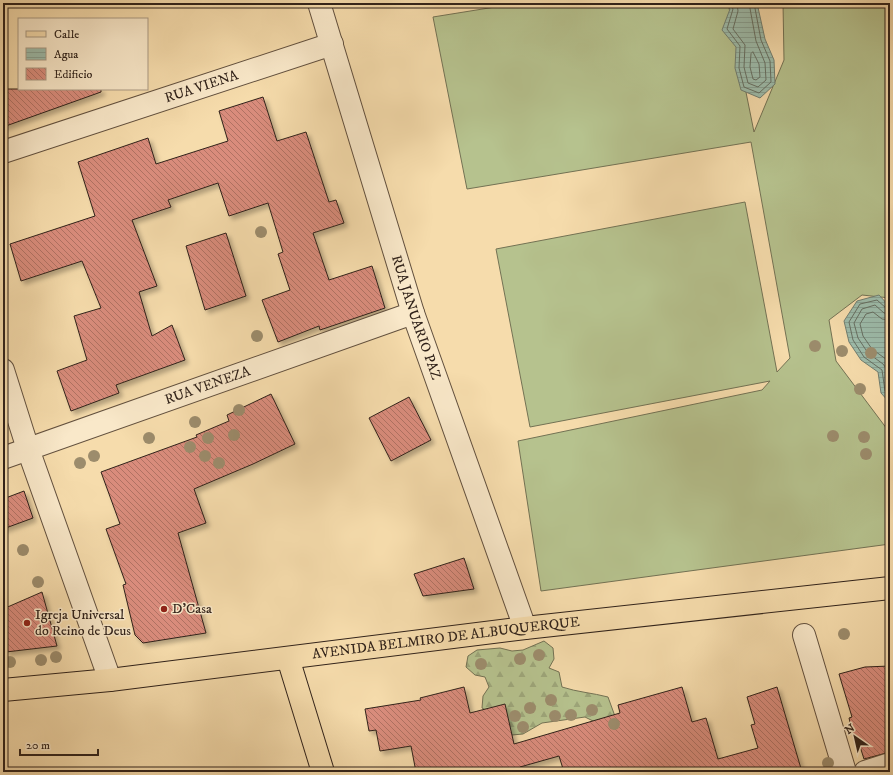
<svg xmlns="http://www.w3.org/2000/svg" width="893" height="775" font-family="'IM FELL DW Pica',serif">
  <style>
    .grass { fill: #b6c28e; stroke: #737254 }
    .forest { fill: url(#forest-firs); stroke: #737254 }
    .water { fill: url(#water-rules); stroke: #717e71 }
    .lines { fill: none; stroke-linecap: round; stroke-linejoin: round }
    .shore { stroke: #666f62; stroke-width: 1 }
    .building { fill: url(#building-back-hatch); stroke: #30221a; filter: url(#shadow) }
    .minor-casing { stroke: #62503e; stroke-width: 24 }
    .major-casing { stroke: #30221a; stroke-width: 24 }
    .minor { stroke: #f9e8c9; stroke-width: 22 }
    .major { stroke: #f6dcac; stroke-width: 22 }
    .tree { fill: #9c8c6c }
    .poi-dot { fill: #8f2418; stroke: #f9e8c9; stroke-width: 1.5 }
    .labels { text-anchor: middle; dominant-baseline: central; stroke-width: 3; stroke-linejoin: round; paint-order: stroke }
    .street-label { font-size: 14px; fill: #30221a; stroke: #f9e8c9 }
    .poi-label { font-size: 14px; fill: #30221a; stroke: #f9e8c9; text-anchor: start }
  </style>
  <defs>
    <pattern id="forest-firs" width="22" height="20" patternUnits="userSpaceOnUse"><rect width="22" height="20" fill="#b6c28e"/><path d="M5 1l3.5 6h-7zM16 11l3.5 6h-7z" fill="#9da67a"/></pattern>
    <pattern id="water-rules" width="6" height="5" patternUnits="userSpaceOnUse"><rect width="6" height="5" fill="#9dbcab"/><path d="M0 2.5h6" fill="none" stroke="#88a193"/></pattern>
    <pattern id="building-back-hatch" width="6" height="6" patternUnits="userSpaceOnUse"><rect width="6" height="6" fill="#d98c7b"/><path d="M-1 5l2 2M0 0l6 6M5-1l2 2" fill="none" stroke="#b07264"/></pattern>
    <filter id="shadow"><feDropShadow dx="3.5" dy="3.5" stdDeviation="2" flood-color="#0004"/></filter>
  </defs>
  <rect width="100%" height="100%" fill="#f6dcac"/>
  <filter id="stains"><feTurbulence type="fractalNoise" baseFrequency=".005" numOctaves="4"/><feColorMatrix values="0 0 0 0 .2 0 0 0 0 .09 0 0 0 0 .02 0 0 0 .5 -.17"/></filter>
  <radialGradient id="worn" r=".72"><stop offset=".6" stop-color="#630" stop-opacity="0"/><stop offset="1" stop-color="#630" stop-opacity=".3"/></radialGradient>
  <path class="grass" d="M520,3H728L754,132L784,60L783,3H890V298L862,295L829,320L836,361L890,433V544L541,591L518,441L762,390L770,381L530,427L496,249L745,202L777,372L790,358L751,142L467,189L433,17Z"/>
  <path class="forest" d="M544,641L553,648L554,659L549,668L559,672L562,687C577,692 593,693 608,697L616,719L595,722L585,717L542,723L523,734L512,735L491,713L482,708L483,696L489,687L485,677L475,675L466,667L468,656L477,650L500,648L512,651L523,650Z"/>
  <path class="water" d="M724,3H757L765,39L774,60L775,84L760,98L741,90L735,68L736,47L722,30L730,9Z
    M879,295L890,307V403L881,393L878,372L861,360L849,342L844,321L857,301Z"/>
  <g class="lines">
    <path class="shore" d="M730,3L733,9L727,29L740,46L739,68L744,87L759,93L771,82L770,61L761,40L754,3
      M737,3L738,11L733,29L745,45L744,67L748,83L758,87L766,80L765,63L756,41L749,3
      M753,52L759,64L760,77L756,80L753,79L750,67L751,54Z
      M890,309L886,308L877,300L860,304L849,322L853,340L864,357L882,370L885,391L890,397
      M890,314L884,313L875,305L862,309L854,323L858,338L868,353L883,364L886,368L890,390
      M890,320L882,319L873,312L866,314L860,324L863,336L872,349L890,362"/>
  </g>
  <path class="building" d="M3,89H101V92L3,127Z
    M263,97L277,141L306,132L329,202L336,200L344,223L313,233L329,280L372,266L385,308L320,330L319,326L278,342L262,300L290,290L278,254L283,252L268,203L229,216L218,183L168,200L171,207L132,220L157,286L139,292L152,336L172,325L185,360L116,385L119,393L71,411L57,371L87,360L74,316L101,308L82,261L21,281L10,244L95,216L78,162L148,138L156,164L228,141L219,111Z
    M226,233L246,296L205,310L186,246Z
    M271,394L295,444L253,464L194,489L206,523L178,533L206,633L143,643L135,635L123,585L126,584L106,529L120,524L101,472L197,437L196,435L229,421L227,415Z
    M409,397L431,440L391,461L369,418Z
    M24,491L33,518L3,529V499Z
    M464,558L474,589L423,596L414,574Z
    M42,592L57,646L6,652L3,636V609Z
    M890,666V752L864,759L857,737L854,738L849,718L852,717L839,674L865,667Z
    M464,687L470,713L505,704L514,744L620,713L618,705L682,687L692,722L706,718L718,759L758,748L751,725L755,724L747,697L777,687L802,772H564L559,756L520,767V769L509,772H416L411,746L380,751L376,730L369,731L365,709L421,700L420,698Z"/>
  <g class="lines">
    <defs>
      <g id="minor">
        <path id="s1" d="M319,3L413,313L525,628"/>
        <path id="s2" d="M3,152L332,44"/>
        <path d="M3,370L28,449L110,680"/>
        <path id="s3" d="M3,458L413,313"/>
        <path d="M804,635L845,772"/>
        <path d="M865,772L890,764"/>
      </g>
      <g id="major">
        <path d="M288,658L323,772"/>
        <path id="s4" d="M3,690L110,680L525,628L890,588"/>
      </g>
    </defs>
    <use href="#minor" class="minor-casing"/>
    <use href="#major" class="major-casing"/>
    <use href="#minor" class="minor"/>
    <use href="#major" class="major"/>
  </g>
  <g class="tree">
    <circle cx="261" cy="232" r="6"/>
    <circle cx="257" cy="336" r="6"/>
    <circle cx="815" cy="346" r="6"/>
    <circle cx="842" cy="351" r="6"/>
    <circle cx="871" cy="353" r="6"/>
    <circle cx="860" cy="389" r="6"/>
    <circle cx="239" cy="410" r="6"/>
    <circle cx="195" cy="422" r="6"/>
    <circle cx="234" cy="435" r="6"/>
    <circle cx="833" cy="436" r="6"/>
    <circle cx="864" cy="437" r="6"/>
    <circle cx="149" cy="438" r="6"/>
    <circle cx="208" cy="438" r="6"/>
    <circle cx="190" cy="447" r="6"/>
    <circle cx="866" cy="454" r="6"/>
    <circle cx="94" cy="456" r="6"/>
    <circle cx="205" cy="456" r="6"/>
    <circle cx="80" cy="463" r="6"/>
    <circle cx="219" cy="463" r="6"/>
    <circle cx="23" cy="550" r="6"/>
    <circle cx="38" cy="582" r="6"/>
    <circle cx="844" cy="634" r="6"/>
    <circle cx="539" cy="655" r="6"/>
    <circle cx="56" cy="657" r="6"/>
    <circle cx="520" cy="659" r="6"/>
    <circle cx="41" cy="660" r="6"/>
    <circle cx="10" cy="662" r="6"/>
    <circle cx="481" cy="664" r="6"/>
    <circle cx="551" cy="700" r="6"/>
    <circle cx="530" cy="708" r="6"/>
    <circle cx="592" cy="710" r="6"/>
    <circle cx="571" cy="715" r="6"/>
    <circle cx="515" cy="716" r="6"/>
    <circle cx="555" cy="716" r="6"/>
    <circle cx="614" cy="724" r="6"/>
    <circle cx="523" cy="727" r="6"/>
    <circle cx="828" cy="763" r="6"/>
  </g>
  <g class="poi-dot">
    <circle cx="164" cy="609" r="4"/>
    <circle cx="27" cy="623" r="4"/>
  </g>
  <g class="labels">
    <g class="street-label">
      <text stroke="none"><textPath href="#s2" startOffset="209">RUA VIENA</textPath></text>
      <text stroke="none"><textPath href="#s1" startOffset="329">RUA JANUARIO PAZ</textPath></text>
      <text stroke="none"><textPath href="#s3" startOffset="217">RUA VENEZA</textPath></text>
      <text stroke="none"><textPath href="#s4" startOffset="446">AVENIDA BELMIRO DE ALBUQUERQUE</textPath></text>
    </g>
    <g class="poi-label">
      <text x="172" y="609">D'Casa</text>
      <text x="35" y="615">Igreja Universal<tspan x="35" dy="16">do Reino de Deus</tspan></text>
    </g>
  </g>
  <rect width="893" height="775" fill="none" stroke="#f6dcac" stroke-width="16"/>
  <rect x="4" y="4" width="885" height="767" fill="none" stroke="#30221a" stroke-width="2"/>
  <rect x="8" y="8" width="877" height="759" fill="none" stroke="#30221a"/>
  <rect x="18" y="18" width="130" height="72" fill="#f9e8c9" stroke="#a99983"/>
  <rect x="26" y="31" width="20" height="6" fill="#f6dcac" stroke="#a99983"/>
  <text x="54" y="38" font-size="12" fill="#30221a">Calle</text>
  <rect x="26" y="48" width="20" height="12" fill="url(#water-rules)" stroke="#a99983"/>
  <text x="54" y="58" font-size="12" fill="#30221a">Agua</text>
  <rect x="26" y="68" width="20" height="12" fill="url(#building-back-hatch)" stroke="#a99983"/>
  <text x="54" y="78" font-size="12" fill="#30221a">Edificio</text>
  <g transform="translate(855 737) rotate(326)" stroke="#f9e8c9" stroke-width="3" paint-order="stroke">
  <path d="M0-3L7 15L0 10L-7 15Z" fill="#30221a"/>
  <text y="-6" font-size="11" font-weight="bold" text-anchor="middle" fill="#30221a">N</text>
  </g>
  <path d="M20 749v6h78v-6" fill="none" stroke="#30221a" stroke-width="2"/>
  <text x="26" y="749" font-size="12" fill="#30221a" stroke="#f9e8c9" stroke-width="3" paint-order="stroke">20 m</text>
  <rect width="100%" height="100%" filter="url(#stains)"/>
  <rect width="100%" height="100%" fill="url(#worn)"/>
</svg>
